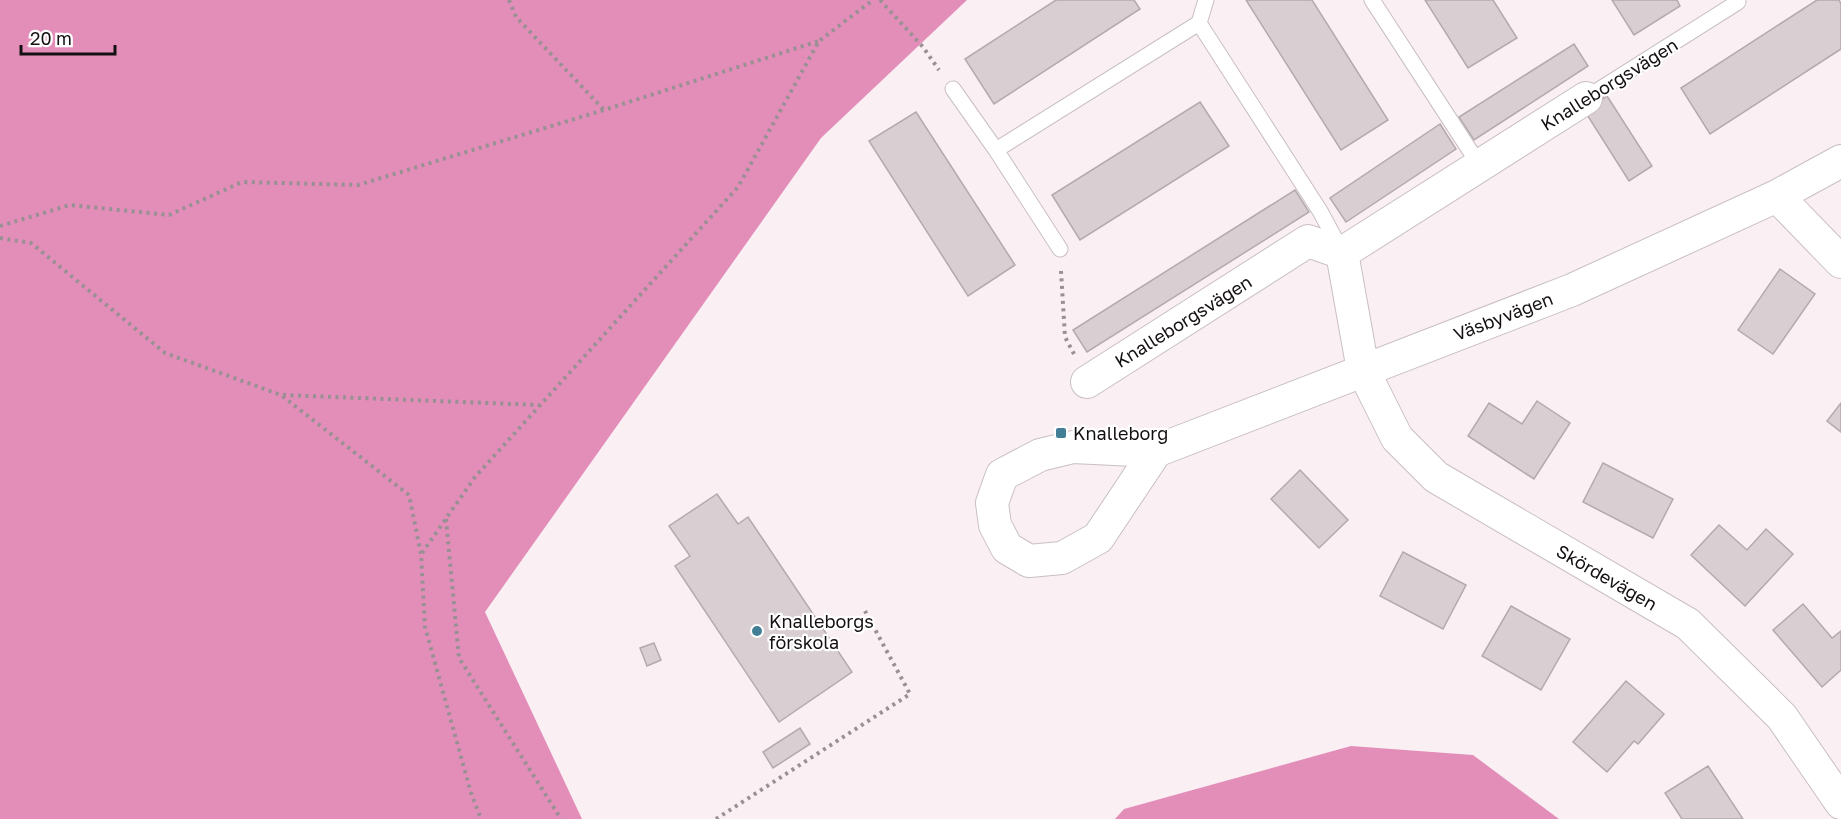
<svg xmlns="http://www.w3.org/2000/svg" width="1841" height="819" font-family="'Golos Text',sans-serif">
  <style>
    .forest { fill: #e38eb9 }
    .building { fill: #d9cfd3; stroke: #b3a9ae; stroke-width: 1.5 }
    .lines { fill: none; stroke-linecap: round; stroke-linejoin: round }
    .service-casing { stroke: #c9bfc3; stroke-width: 17 }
    .minor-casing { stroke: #c9bfc3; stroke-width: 34 }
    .path { stroke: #989093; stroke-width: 4; stroke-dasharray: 3 4.5; stroke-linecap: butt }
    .service { stroke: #fff; stroke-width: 15 }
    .minor { stroke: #fff; stroke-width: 32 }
    .poi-dot { fill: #427f96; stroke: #fff; stroke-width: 2 }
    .labels { text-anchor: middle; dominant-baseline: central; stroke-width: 4.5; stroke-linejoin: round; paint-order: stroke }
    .street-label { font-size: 18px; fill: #141012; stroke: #fff }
    .poi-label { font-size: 18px; fill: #141012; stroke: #fff; text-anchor: start }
  </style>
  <rect width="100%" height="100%" fill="#faf0f4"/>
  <path class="forest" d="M0,0H967L821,138L485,612L582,819H0Z
    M1351,746L1473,755L1559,819H1115L1124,809Z"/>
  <path class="building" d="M1056,0H1134L1140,9L994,104L965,59Z
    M1246,0H1312L1388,120L1341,150Z
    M1425,0H1493L1517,38L1468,68Z
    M1612,0H1677L1680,6L1634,35Z
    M1817,0H1839L1841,4V49L1710,134L1681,88Z
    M1574,44L1588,66L1474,140L1459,117Z
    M1607,96L1652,166L1629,181L1584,110Z
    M1200,102L1229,146L1080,240L1052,195Z
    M916,112L1015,265L968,296L869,141Z
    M1440,124L1456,149L1346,222L1330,198Z
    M1295,190L1309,212L1087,352L1073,330Z
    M1780,269L1815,294L1773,354L1738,330Z
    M1537,401L1570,423L1534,479L1468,436L1489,403L1522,424Z
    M1841,403V432L1827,421Z
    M1603,463L1673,499L1653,538L1583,502Z
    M1300,470L1348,520L1319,548L1271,499Z
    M717,494L738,524L748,517L852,672L779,722L675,566L690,556L669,526Z
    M1719,525L1747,550L1766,529L1793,554L1745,606L1691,555Z
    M1403,552L1466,585L1443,629L1380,596Z
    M1803,604L1832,638L1841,631V670L1822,687L1773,630Z
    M1511,606L1570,639L1541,690L1482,656Z
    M654,643L661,660L647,666L640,648Z
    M1626,681L1664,714L1638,744L1634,741L1607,772L1573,742Z
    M800,728L810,744L773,768L763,752Z
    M1708,766L1743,819H1682L1665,793Z"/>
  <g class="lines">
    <defs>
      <path id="service" d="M1372,0L1480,166
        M1199,23L1206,0
        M953,89L996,150
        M1586,98L1738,2L1736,0
        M1060,249L996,150L1199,23L1320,211L1341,250"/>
      <path id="minor" d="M1586,98L1342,253L1363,370L1397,438L1436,477L1688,624L1782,717L1841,803
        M1777,196L1841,262
        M1087,382L1308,241L1342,253
        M1156,451L1098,538L1062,558L1029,561L1007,548L995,525L992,503L1002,475L1040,455L1073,447L1156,451L1572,290L1777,196L1841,161"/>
    </defs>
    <use href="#service" class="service-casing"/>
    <use href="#minor" class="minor-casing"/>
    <path class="path" d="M509,0L516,17L604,110
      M880,0L923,47L939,70
      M0,226L70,205L169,215L242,182L358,185L604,110L819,41
      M0,238L31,243L165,353L281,395L409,495L421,554L425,627L471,793L481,819
      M1061,271L1065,337L1074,354
      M283,395L539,405
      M446,519L459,658L561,819
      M422,553L475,477L738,187L819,41L873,0
      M716,819L910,694L865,611"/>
    <use href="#service" class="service"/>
    <use href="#minor" class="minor"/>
  </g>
  <g class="poi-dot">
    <rect x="1055" y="427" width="12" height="12" rx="3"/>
    <circle cx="757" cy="631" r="6"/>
  </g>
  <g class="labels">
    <g class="street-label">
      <text transform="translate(1609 84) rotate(-32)">Knalleborgsvägen</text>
      <text transform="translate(1503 316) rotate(-21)">Väsbyvägen</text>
      <text transform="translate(1183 321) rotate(-32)">Knalleborgsvägen</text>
      <text transform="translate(1607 577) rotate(30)">Skördevägen</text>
    </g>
    <g class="poi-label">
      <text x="1073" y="433">Knalleborg</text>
      <text x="769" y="621">Knalleborgs<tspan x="769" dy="21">förskola</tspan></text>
    </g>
  </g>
  <path d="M21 45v9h94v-9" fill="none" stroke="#141012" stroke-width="3"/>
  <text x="30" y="45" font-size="18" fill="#141012" stroke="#ffffff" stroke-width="4.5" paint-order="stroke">20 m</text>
</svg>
